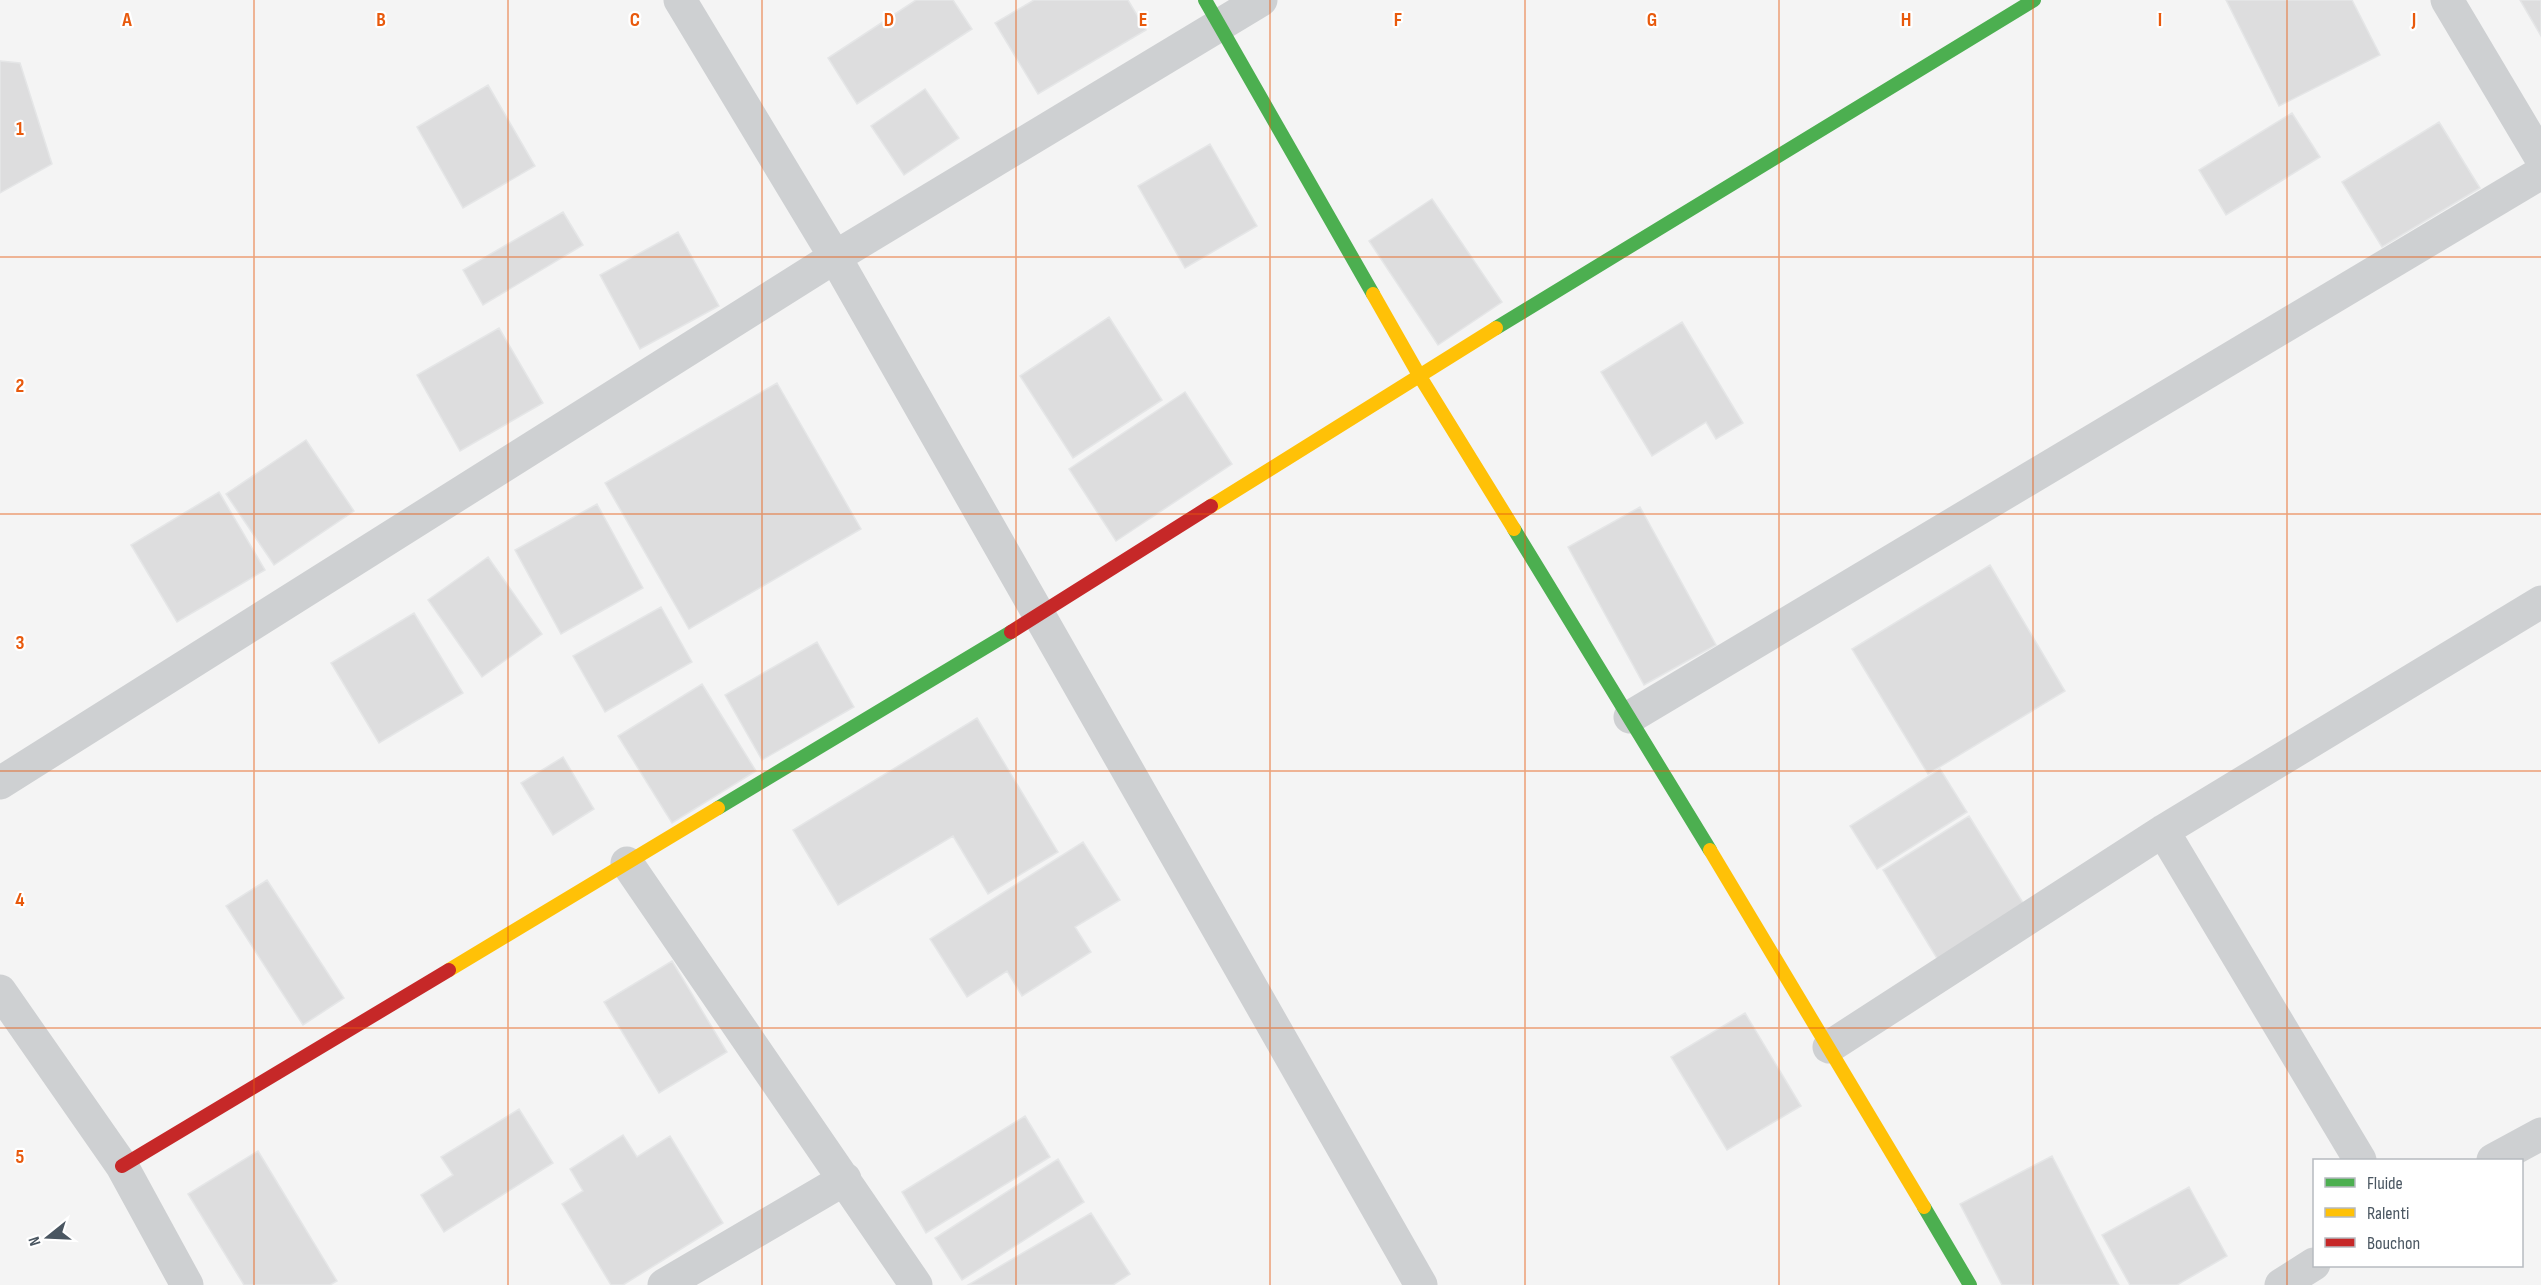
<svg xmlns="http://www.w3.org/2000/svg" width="2541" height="1285" font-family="'Sofia Sans Condensed',sans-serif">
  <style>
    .building { fill: #ddddde; stroke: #e5e6e7; stroke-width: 1.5 }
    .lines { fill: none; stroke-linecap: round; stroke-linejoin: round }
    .street { stroke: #ced0d2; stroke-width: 33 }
    .fast { stroke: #4caf50; stroke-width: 14 }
    .slow { stroke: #ffc107; stroke-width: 14 }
    .jam { stroke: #c62828; stroke-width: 14 }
    .grid { fill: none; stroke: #e8590c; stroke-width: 1.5; stroke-opacity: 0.55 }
    .grid-label { font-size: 20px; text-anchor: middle; font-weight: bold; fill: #e8590c; stroke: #fff; stroke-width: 4.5; stroke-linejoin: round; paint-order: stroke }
  </style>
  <rect width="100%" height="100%" fill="#f4f4f4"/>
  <path class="building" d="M916,0H953L972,29L857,104L828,58Z
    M1034,0H1128L1146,30L1038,94L995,23Z
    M2226,0H2352L2380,55L2279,106Z
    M2520,0H2541V36Z
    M0,61L20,63L52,164L0,193Z
    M488,85L535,166L463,208L417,127Z
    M925,89L959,138L904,175L871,126Z
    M2292,113L2320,157L2226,215L2199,170Z
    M2439,122L2480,188L2382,247L2342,182Z
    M1210,144L1257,226L1185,268L1138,186Z
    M1432,199L1502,302L1438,345L1369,241Z
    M563,212L583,245L483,305L463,270Z
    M678,232L719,306L640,349L600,275Z
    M1109,317L1162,400L1073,458L1020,376Z
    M1682,322L1743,423L1716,439L1706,422L1652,456L1601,372Z
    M499,328L543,403L460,451L417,375Z
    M777,383L861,529L689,629L605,483Z
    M1185,392L1232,464L1116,541L1069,469Z
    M306,440L354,511L274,565L226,494Z
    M219,492L265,570L177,622L131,545Z
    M597,504L643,588L561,634L515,550Z
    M1640,507L1716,645L1644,685L1568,547Z
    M488,557L542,634L482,677L428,600Z
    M1990,565L2065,691L1928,774L1852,649Z
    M661,607L692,662L605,712L573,656Z
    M414,613L463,693L379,743L331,663Z
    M817,642L854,707L762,760L725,695Z
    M702,684L756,771L672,823L618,736Z
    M977,718L1058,852L988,894L953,836L838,905L793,830Z
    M563,757L594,809L553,835L521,783Z
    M1940,769L1967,812L1877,869L1850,826Z
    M1969,816L2025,906L1938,960L1883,870Z
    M1083,842L1120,900L1075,927L1091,952L1022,996L1007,971L967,997L930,939Z
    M267,880L344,998L303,1025L226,906Z
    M672,961L727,1052L659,1093L604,1002Z
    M1745,1013L1801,1106L1727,1150L1671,1057Z
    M519,1109L553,1163L444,1232L421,1195L453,1175L441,1157Z
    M1025,1116L1050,1157L926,1233L902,1192Z
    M623,1135L637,1157L670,1136L723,1223L623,1285H611L562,1204L583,1191L570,1169Z
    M258,1151L337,1281L330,1285H244L188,1194Z
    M2052,1156L2119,1285H2002L1960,1204Z
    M1058,1159L1084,1202L962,1280L935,1238Z
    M2189,1187L2227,1256L2177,1285H2130L2102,1235Z
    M1091,1213L1130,1274L1113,1285H968Z"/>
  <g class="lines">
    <path class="street" d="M680,0L835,257L1421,1285
      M2447,0L2541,158
      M1630,717L2541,173
      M0,783L835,257L1261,0
      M2163,831L2360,1160
      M627,863L916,1285
      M0,991L122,1166L187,1285
      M1829,1047L2163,831L2541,602
      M2493,1160L2541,1134
      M664,1285L845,1179
      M2281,1285L2314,1264"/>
    <path class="fast" d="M1205,0L1373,294
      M1496,328L2034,0
      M1514,529L1710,850
      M718,808L1011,632
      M1924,1207L1970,1285"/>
    <path class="slow" d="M1373,294L1419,375L1514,529
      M1211,506L1496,328
      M1710,850L1924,1207
      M449,970L718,808"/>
    <path class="jam" d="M1011,632L1211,506
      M122,1166L449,970"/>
  </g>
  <path class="grid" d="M254,0V1285M508,0V1285M762,0V1285M1016,0V1285M1270,0V1285M1525,0V1285M1779,0V1285M2033,0V1285M2287,0V1285M0,257H2541M0,514H2541M0,771H2541M0,1028H2541"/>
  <g class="grid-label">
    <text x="127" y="26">A</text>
    <text x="381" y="26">B</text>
    <text x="635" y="26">C</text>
    <text x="889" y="26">D</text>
    <text x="1143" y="26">E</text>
    <text x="1398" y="26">F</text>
    <text x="1652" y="26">G</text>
    <text x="1906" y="26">H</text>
    <text x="2160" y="26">I</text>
    <text x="2414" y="26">J</text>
    <text x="20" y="135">1</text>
    <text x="20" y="392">2</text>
    <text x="20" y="649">3</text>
    <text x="20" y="906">4</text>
    <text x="20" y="1163">5</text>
  </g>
  <rect x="2313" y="1159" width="210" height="108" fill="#ffffff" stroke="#b7bbc0" stroke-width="1.5"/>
  <rect x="2325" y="1178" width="30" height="9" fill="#4caf50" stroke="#b7bbc0" stroke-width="1.5"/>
  <text x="2367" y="1189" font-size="18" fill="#4a5661">Fluide</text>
  <rect x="2325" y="1208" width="30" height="9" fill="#ffc107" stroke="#b7bbc0" stroke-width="1.5"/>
  <text x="2367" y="1219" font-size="18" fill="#4a5661">Ralenti</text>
  <rect x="2325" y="1238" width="30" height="9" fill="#c62828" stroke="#b7bbc0" stroke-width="1.5"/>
  <text x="2367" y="1249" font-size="18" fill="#4a5661">Bouchon</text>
  <g transform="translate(48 1237) rotate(252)" stroke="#ffffff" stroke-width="4.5" paint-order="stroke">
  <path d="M0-4.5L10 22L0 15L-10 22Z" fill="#4a5661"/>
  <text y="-9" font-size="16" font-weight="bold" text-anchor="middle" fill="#4a5661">N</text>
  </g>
</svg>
